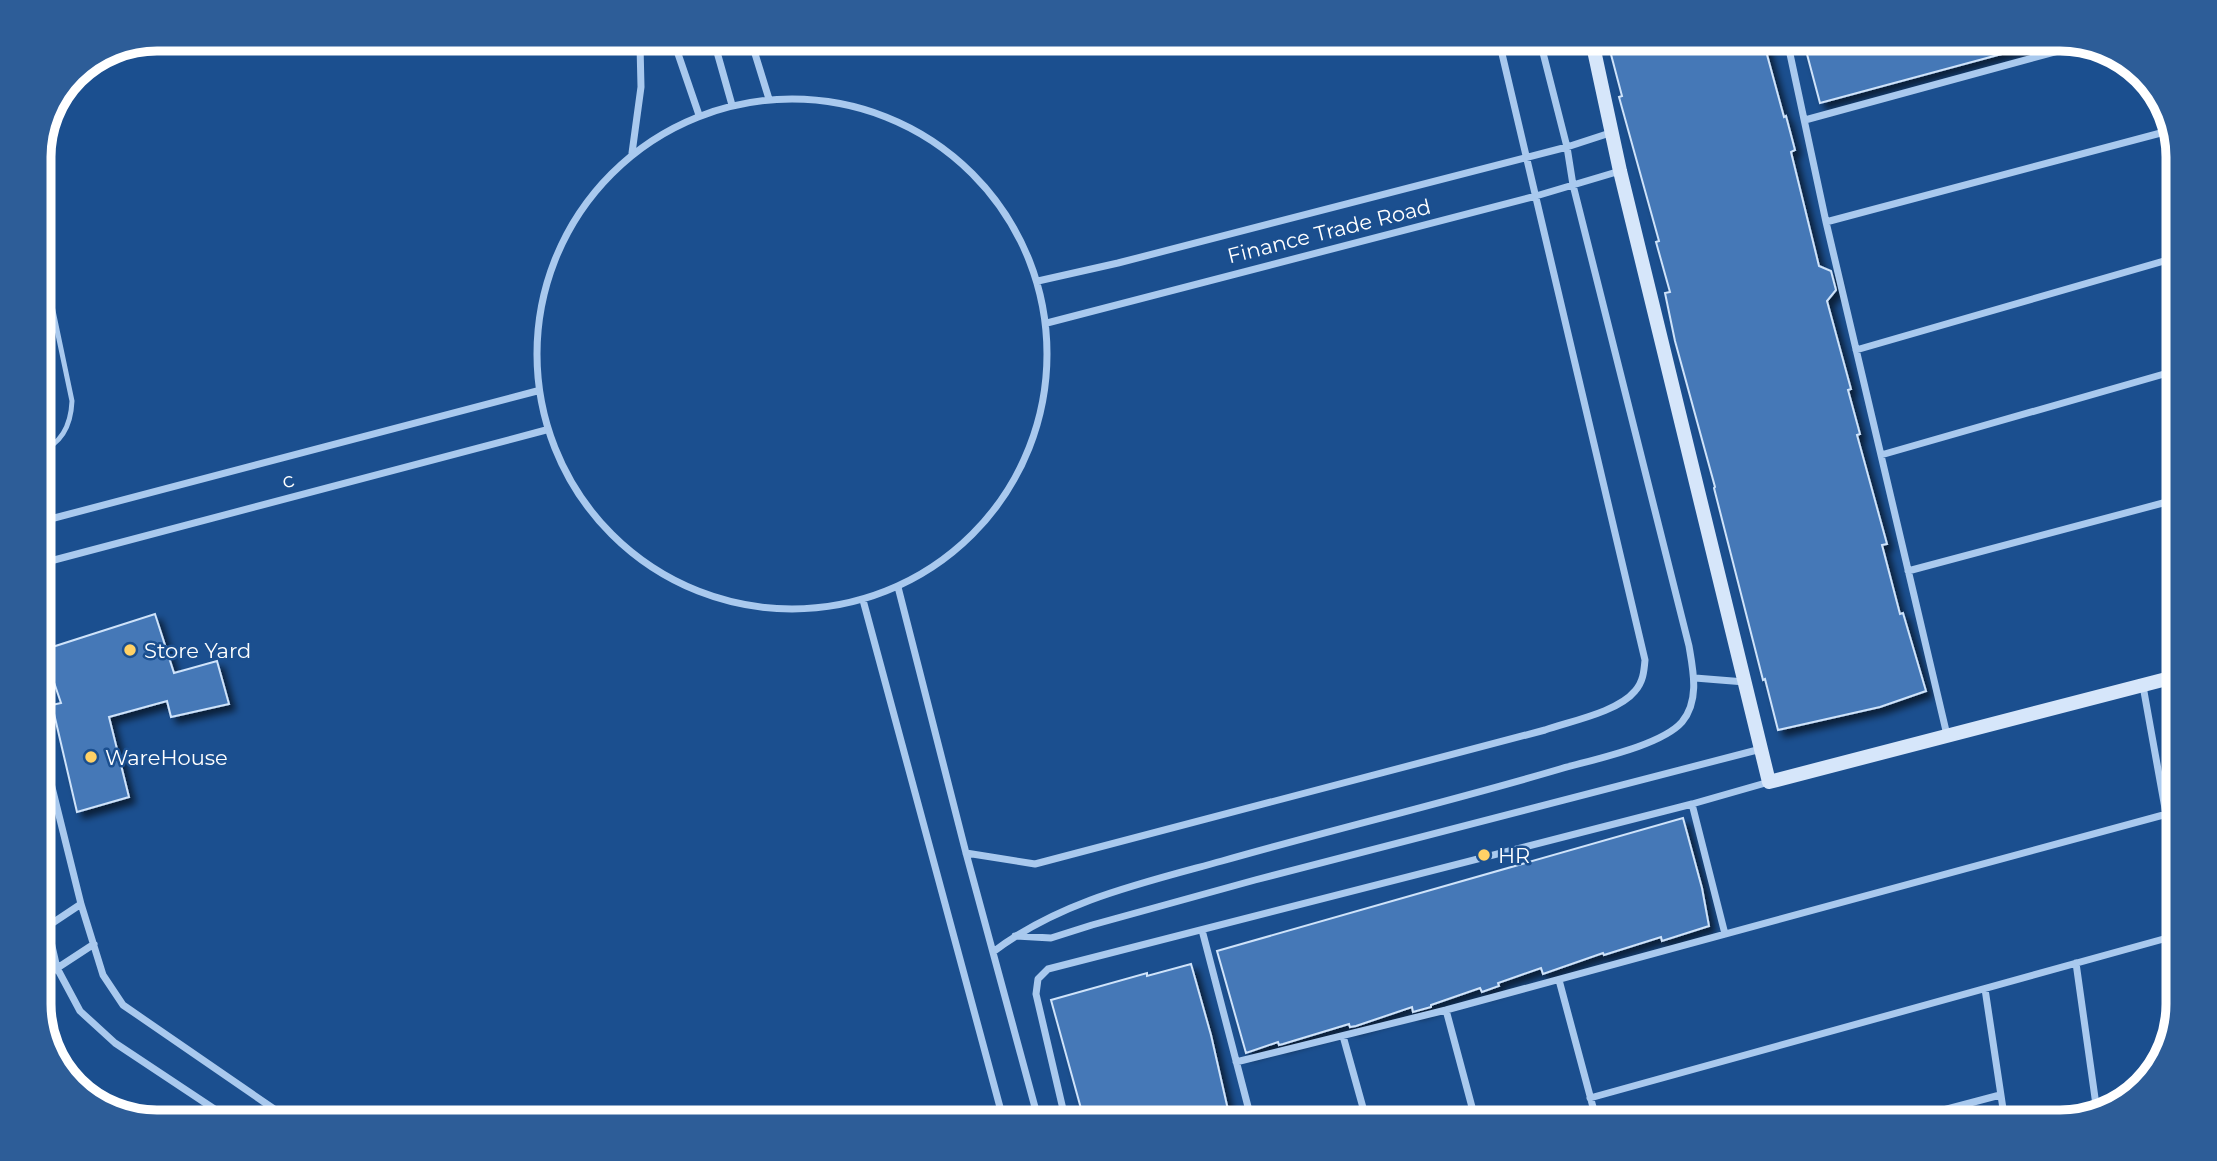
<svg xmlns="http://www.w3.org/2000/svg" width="2217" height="1161" font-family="Montserrat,sans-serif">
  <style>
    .building { fill: #4478b7; stroke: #cfe3fa; stroke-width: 2; filter: url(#shadow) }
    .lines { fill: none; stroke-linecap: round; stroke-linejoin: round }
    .lane { stroke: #a9c9ee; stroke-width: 5 }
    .street { stroke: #a9c9ee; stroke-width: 7 }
    .secondary { stroke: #d6e6fa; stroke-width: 14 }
    .poi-dot { fill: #ffd166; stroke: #1b4f8f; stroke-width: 2.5 }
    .labels { text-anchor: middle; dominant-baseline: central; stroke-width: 5; stroke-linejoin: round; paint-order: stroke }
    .street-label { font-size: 21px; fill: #fff; stroke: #1b4f8f }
    .poi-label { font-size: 21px; fill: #fff; stroke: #1b4f8f; text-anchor: start }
    .rim { fill: none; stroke: #fff; stroke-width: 9 }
  </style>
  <defs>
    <filter id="shadow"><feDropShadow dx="6" dy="6" stdDeviation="3.5" flood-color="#0009"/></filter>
  </defs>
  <rect width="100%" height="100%" fill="#1b4f8f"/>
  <path class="building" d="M2034,39L2035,45L1820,103L1804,43L1816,40Z
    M1622,40H1763L1784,117L1786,116L1795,150L1791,152L1819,266L1831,271L1836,290L1827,301L1851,389L1848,390L1860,434L1857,435L1887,544L1882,545L1900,614L1903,613L1926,691L1880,707L1778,730L1765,679L1763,680L1714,488L1715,487L1675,341L1665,293L1670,292L1656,242L1659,241L1619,97L1622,96L1608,43Z
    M155,614L174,673L217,661L229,704L171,717L167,701L109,717L129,797L77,812L52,705L61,703L43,650Z
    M1683,818L1702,888L1709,926L1662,941L1661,937L1604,955L1603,953L1543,974L1541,968L1498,983L1499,986L1482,992L1480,988L1431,1005V1007L1413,1012L1412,1007L1356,1026L1350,1027L1349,1024L1283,1044L1279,1045L1278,1042L1246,1053L1217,951Z
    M1191,964L1211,1035L1231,1123H1085L1051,1000L1147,973V976Z"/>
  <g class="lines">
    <path class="lane" d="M39,244L72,401C71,424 62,444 39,452"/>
    <path class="street" d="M1787,40L1826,222L1947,735
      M752,44L769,99
      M675,45L699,115
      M715,45L732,105
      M537 354a255 255 0 1 1 510 0a255 255 0 1 1-510 0Z
      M1805,120L2084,44
      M632,153L641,87L640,45
      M1826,222L2172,130
      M1038,281L1118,263L1567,147L1613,132
      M1047,323L1536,196L1620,171
      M1856,350L2178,257
      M1881,455L2178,370
      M39,522L537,391
      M39,564L546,430
      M1908,571L2178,499
      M898,587L966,853L1039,1122
      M863,600L1004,1122
      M1695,678L1745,682
      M2143,686L2166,814L2178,907
      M39,735L81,904L103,975L123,1005L293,1122
      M1692,804L1725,934
      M966,853L1035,864L1545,730C1571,721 1618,712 1635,691C1643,682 1644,672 1645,660L1499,41
      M39,889L57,968L80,1011L115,1043L234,1122
      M1202,930L1252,1122
      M39,932L81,904
      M1015,936L1051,938L1092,925L1255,880L1761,749
      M993,952C1060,901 1142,883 1222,861C1334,829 1448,802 1560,769C1591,760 1661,746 1682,722C1700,700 1693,670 1689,646L1573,185L1567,147L1540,41
      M2076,963L2097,1112
      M39,980L94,944
      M1559,980L1597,1122
      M1985,989L2005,1122
      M1446,1010L1476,1122
      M1343,1036L1367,1122
      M1236,1062L1446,1010L2178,811
      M1590,1098L2178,935
      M1066,1122L1036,994L1038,979L1048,969L1692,804L1769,782
      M1898,1122L2000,1095"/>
    <path class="secondary" d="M1592,41L1620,171L1769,782L2178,676"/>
  </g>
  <g class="poi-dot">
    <circle cx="130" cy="650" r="7"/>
    <circle cx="91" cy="757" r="7"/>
    <circle cx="1484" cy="855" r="7"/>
  </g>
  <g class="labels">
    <g class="street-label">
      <text transform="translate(1329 231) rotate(-14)">Finance Trade Road</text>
      <text transform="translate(288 480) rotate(-15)">c</text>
    </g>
    <g class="poi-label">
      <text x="144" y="650">Store Yard</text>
      <text x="105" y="757">WareHouse</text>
      <text x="1498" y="855">HR</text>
    </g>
  </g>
  <path d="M0 0H2217V1161H0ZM157 51H2060A106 106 0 0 1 2166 157V1004A106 106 0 0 1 2060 1110H157A106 106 0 0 1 51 1004V157A106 106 0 0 1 157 51Z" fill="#2d5d98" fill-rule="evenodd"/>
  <path class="rim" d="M157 51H2060A106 106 0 0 1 2166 157V1004A106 106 0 0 1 2060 1110H157A106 106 0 0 1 51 1004V157A106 106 0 0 1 157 51Z"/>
</svg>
